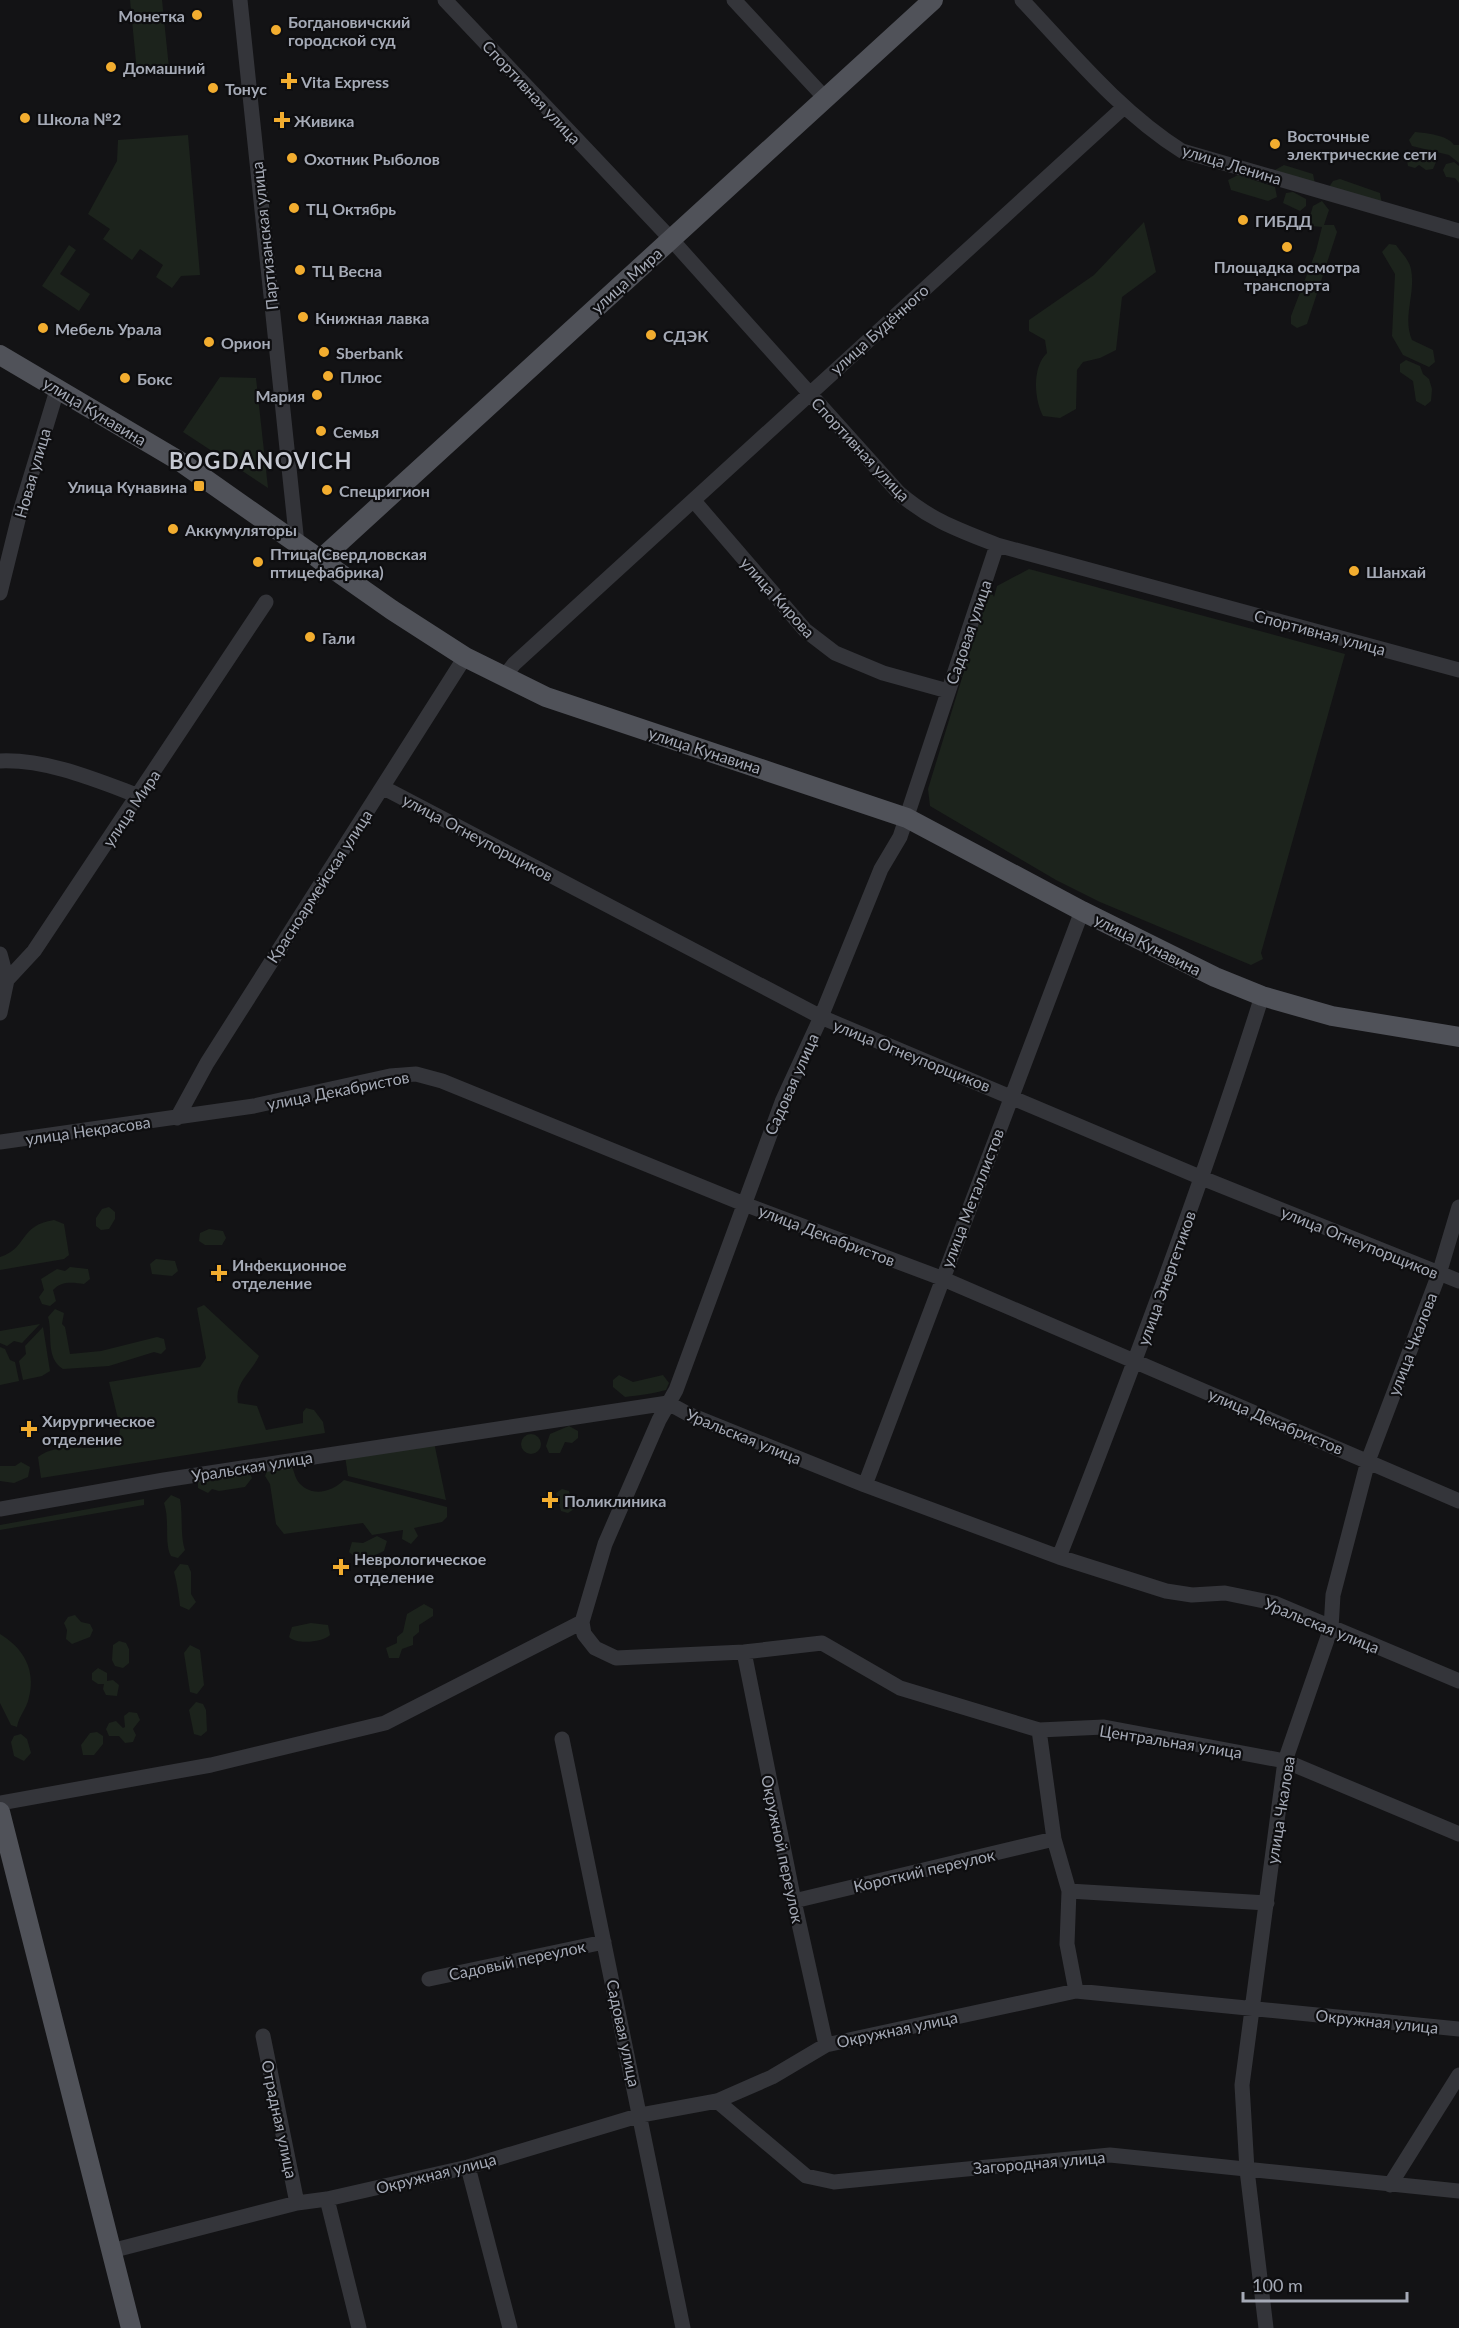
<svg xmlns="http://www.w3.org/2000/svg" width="1459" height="2328" font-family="Lato,sans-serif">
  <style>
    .green { fill: #1c231c }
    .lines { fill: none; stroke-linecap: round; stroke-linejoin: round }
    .minor { stroke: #34353a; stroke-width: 15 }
    .major { stroke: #505259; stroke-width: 20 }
    .poi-dot { fill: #f2ad2f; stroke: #0e0e10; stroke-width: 2 }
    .labels { text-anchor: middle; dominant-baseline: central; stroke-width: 4.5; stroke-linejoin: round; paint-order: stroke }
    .poi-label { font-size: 16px; font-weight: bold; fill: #a5aab6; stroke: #0e0e10; text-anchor: start }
    .street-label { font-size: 16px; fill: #a5aab6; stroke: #0e0e10 }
    .district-label { font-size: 22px; font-weight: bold; letter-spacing: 1.5px; fill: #c6c9d2; stroke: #0e0e10 }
  </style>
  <rect width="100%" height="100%" fill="#131315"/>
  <path class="green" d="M130,0H162L169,68L137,72Z
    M1415,132C1426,133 1448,135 1454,145H1459V163L1449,155L1412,146L1409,140Z
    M188,135L200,275L181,276L172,288L156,277L163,265L140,249L132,260L103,239L110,229L88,214L117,161L118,140Z
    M1415,151L1421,156L1426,154L1433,155L1436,162L1433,169L1426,170L1419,165L1415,168L1408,166L1406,156Z
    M1454,162L1459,166V183L1455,178L1446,177L1443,170L1446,164Z
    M1284,165L1313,174L1315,184L1275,170Z
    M1238,175L1275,187L1277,197L1268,201L1231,190L1228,180Z
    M1340,179L1380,193L1382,204L1329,187L1333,181Z
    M1293,192L1306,199V206L1300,211L1283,203L1286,193Z
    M1322,201L1329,210L1324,225H1334L1337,232L1307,324L1297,328L1291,324V316L1316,251L1322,227L1312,226L1309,219L1313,206Z
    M1144,222L1156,272L1122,297L1116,350L1100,358L1083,362L1077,370L1076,409L1060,418L1043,416C1034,399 1032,367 1047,353L1045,340L1029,331V320L1094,275Z
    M1389,244L1396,245C1401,253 1409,259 1411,269C1416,294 1402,317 1412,340L1433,350L1435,362L1429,367L1403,355L1392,336L1395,274L1382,252Z
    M69,245L76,250L60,274L90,294L79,311L42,286Z
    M1406,360L1420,366L1423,374L1429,379L1432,389L1431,401L1425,406L1416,401L1413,381L1400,372V364Z
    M220,377L256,378L268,488L183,432Z
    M1029,569L1345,654L1261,953L1263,959L1251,965L1100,902L1056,880L930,806L928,789L987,596L992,593L994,597L997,586Z
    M109,1207L115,1212V1219L109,1229L101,1230L96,1226V1218L102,1209Z
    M54,1220L64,1224L69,1255L64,1259L0,1270V1257C28,1248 19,1225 54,1220Z
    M209,1229L223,1231L226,1238L222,1245H205L199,1241L200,1233Z
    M156,1259L175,1261L178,1271L172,1276L152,1274L150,1264Z
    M70,1267L88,1269L90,1279L84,1284C72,1282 61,1281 53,1290L56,1301L50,1306L42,1304L39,1297L44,1290L41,1279L57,1269L65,1271Z
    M204,1305L259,1356C251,1373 234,1383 238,1403L257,1406L266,1430L303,1423V1412L306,1408L314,1410L323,1422L325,1433L41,1478L38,1457C61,1439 96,1456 119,1441L120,1427L109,1382L200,1367L206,1358L197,1308Z
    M55,1309L64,1313L62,1324L65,1327L70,1354L101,1351L157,1337L164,1339L166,1349L161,1354L154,1352L109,1366L63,1369C45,1358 53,1333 48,1317Z
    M40,1324L22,1343L14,1341L7,1346L0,1343V1331Z
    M43,1327L50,1371L42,1376L23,1380L19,1361L26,1354L25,1346Z
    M0,1347L5,1349L10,1360L15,1362L19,1381L0,1385Z
    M619,1375L633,1382L663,1375L669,1383L666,1390C652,1394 640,1395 625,1397L613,1387V1380Z
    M569,1426L578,1431V1438L572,1443L565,1442L560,1453H549L546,1446L550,1434Z
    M521 1444a10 10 0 1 1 20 0a10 10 0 1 1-20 0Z
    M434,1442L446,1500L348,1476L345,1456Z
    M21,1462L30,1467L28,1477L14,1483L0,1481V1466H15Z
    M292,1467C295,1473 295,1479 300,1484C313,1497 332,1492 344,1480L447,1507V1517L442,1522L414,1528L418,1536L411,1544L402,1539L403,1530L372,1535L363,1523L284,1534L276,1524L270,1484L265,1476L268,1469Z
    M249,1472L252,1478L245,1487L219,1491L212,1489L208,1493L198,1488V1480Z
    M562,1489L569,1491L574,1509L568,1513L561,1511L556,1493Z
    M171,1495L180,1499C183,1515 180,1536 185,1550L178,1558L171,1556C164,1544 170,1520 164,1503Z
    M144,1499V1505L0,1530V1525Z
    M377,1536L387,1541L384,1551L371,1557L363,1555L355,1557L349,1552L352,1542L363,1543Z
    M180,1564L188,1565L191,1572V1594L196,1602L189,1610L180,1606C179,1596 177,1583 174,1572Z
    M424,1604L433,1609V1616L419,1625V1632L413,1637V1645L402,1649L399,1658H389L386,1648L397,1643V1637L403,1632L407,1614Z
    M75,1615L81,1622L90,1624L93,1630L90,1637L72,1644L66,1639L67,1630L64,1623L68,1617Z
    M311,1623L328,1625L330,1635C323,1642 297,1645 289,1637L292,1627Z
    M0,1634C23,1648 36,1669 29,1697C27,1709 19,1715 17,1727L11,1725L0,1703Z
    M119,1641L126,1643L129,1649V1663L123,1668L115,1666L112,1660L113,1645Z
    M190,1645L200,1650L204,1685L197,1694L190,1692L184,1653Z
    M98,1668L107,1673V1681L113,1680L119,1685L117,1696L106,1695L103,1689L104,1684H98L92,1680V1673Z
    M196,1702L203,1704L206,1710L207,1731L201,1736L194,1734L189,1710Z
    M129,1712L137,1713L140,1720L133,1729L136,1735L133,1742L125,1743L119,1736H109L106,1729L109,1723L116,1721L123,1728L125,1727L124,1716Z
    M97,1732L103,1736V1744L94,1755H83L81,1745L90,1733Z
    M21,1734L27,1739L31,1753L24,1761L14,1756L11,1742L14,1736Z"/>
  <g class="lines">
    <path class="minor" d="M240,0L297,544
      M445,0L671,239L899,493C930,520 959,530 997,545L1459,670
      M734,0L825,98
      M1022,0C1072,53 1120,112 1182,151L1459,231
      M694,501L805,630L835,653L883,673L948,691
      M997,545L900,837L881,869L821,1017L782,1102L676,1390L659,1420L605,1544L582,1622L584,1634L595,1648L616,1658L744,1652L822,1643L900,1688L1039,1730L1104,1727L1285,1761L1459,1834
      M0,593L20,512L58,387
      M504,677L514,664L1124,107
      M0,761C47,759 96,780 139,796
      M384,788L821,1017L1202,1178L1459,1281
      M0,954L7,980
      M0,1013L7,980L34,951L266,602
      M177,1118L207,1063L465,657
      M0,1142L254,1106L390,1076L416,1074L442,1081L744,1204L941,1278L1459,1501
      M865,1485L1082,911
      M0,1509L164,1480L668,1403L688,1414L865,1485L1059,1557L1166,1591L1192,1595L1225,1593L1274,1603L1459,1681
      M1059,1557C1132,1372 1202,1186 1262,996
      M744,1652L794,1901L826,2045
      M1039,1730L1054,1839L1069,1891L1067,1944L1076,1991
      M562,1739L683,2328
      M0,1803L211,1765L385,1723L582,1622
      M1069,1891L1267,1903
      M794,1901L1054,1839
      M429,1979L604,1942
      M263,2036L297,2203
      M717,2101L806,2176L834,2182L1110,2155L1459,2191
      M468,2167L510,2328
      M1390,2185L1459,2075
      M327,2199L359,2328
      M111,2251L297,2203L327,2199L468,2167L641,2115L717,2101L772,2077L826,2045L1076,1991L1459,2029
      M1266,2328L1247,2170L1242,2085L1285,1761L1331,1628L1333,1595L1368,1461L1439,1274L1459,1207"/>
    <path class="major" d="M0,355L181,462L392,610L465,657L546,697L907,818L1082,911L1215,977L1262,996L1332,1016L1459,1037
      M320,560L933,0
      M0,1812L131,2328"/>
  </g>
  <g class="poi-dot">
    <circle cx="197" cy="15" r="6"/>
    <circle cx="276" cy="30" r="6"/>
    <circle cx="111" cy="67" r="6"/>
    <path d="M286 72h6v6h6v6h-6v6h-6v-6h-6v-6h6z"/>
    <circle cx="213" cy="88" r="6"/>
    <circle cx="25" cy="118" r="6"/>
    <path d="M279 111h6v6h6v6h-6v6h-6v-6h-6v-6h6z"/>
    <circle cx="1275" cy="144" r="6"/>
    <circle cx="292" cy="158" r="6"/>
    <circle cx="294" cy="208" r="6"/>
    <circle cx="1243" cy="220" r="6"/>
    <circle cx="1287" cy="247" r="6"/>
    <circle cx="300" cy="270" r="6"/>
    <circle cx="303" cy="317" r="6"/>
    <circle cx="43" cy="328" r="6"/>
    <circle cx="651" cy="335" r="6"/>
    <circle cx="209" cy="342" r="6"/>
    <circle cx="324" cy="352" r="6"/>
    <circle cx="328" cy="376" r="6"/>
    <circle cx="125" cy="378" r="6"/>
    <circle cx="317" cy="395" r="6"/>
    <circle cx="321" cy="431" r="6"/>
    <rect x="193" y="480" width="12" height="12" rx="3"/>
    <circle cx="327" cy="490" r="6"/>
    <circle cx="173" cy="529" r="6"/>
    <circle cx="258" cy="562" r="6"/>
    <circle cx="1354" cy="571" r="6"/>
    <circle cx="310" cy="637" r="6"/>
    <path d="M216 1264h6v6h6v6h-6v6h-6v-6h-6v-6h6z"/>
    <path d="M26 1420h6v6h6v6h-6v6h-6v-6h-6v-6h6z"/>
    <path d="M547 1491h6v6h6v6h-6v6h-6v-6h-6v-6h6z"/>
    <path d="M338 1558h6v6h6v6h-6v6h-6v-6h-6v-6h6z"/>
  </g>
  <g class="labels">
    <g class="poi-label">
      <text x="185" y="15" text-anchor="end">Монетка</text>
      <text x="288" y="21">Богдановичский<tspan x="288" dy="18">городской суд</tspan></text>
      <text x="123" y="67">Домашний</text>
      <text x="301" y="81">Vita Express</text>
      <text x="225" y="88">Тонус</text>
      <text x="37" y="118">Школа №2</text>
      <text x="294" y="120">Живика</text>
      <text x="1287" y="135">Восточные<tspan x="1287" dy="18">электрические сети</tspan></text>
      <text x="304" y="158">Охотник Рыболов</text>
      <text x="306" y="208">ТЦ Октябрь</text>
      <text x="1255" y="220">ГИБДД</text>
      <text x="1287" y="266" text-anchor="middle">Площадка осмотра<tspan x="1287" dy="18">транспорта</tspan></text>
      <text x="312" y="270">ТЦ Весна</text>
      <text x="315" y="317">Книжная лавка</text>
      <text x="55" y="328">Мебель Урала</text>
      <text x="663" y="335">СДЭК</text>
      <text x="221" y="342">Орион</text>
      <text x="336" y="352">Sberbank</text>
      <text x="340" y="376">Плюс</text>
      <text x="137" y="378">Бокс</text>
      <text x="305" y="395" text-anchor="end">Мария</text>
      <text x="333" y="431">Семья</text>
      <text x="187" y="486" text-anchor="end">Улица Кунавина</text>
      <text x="339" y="490">Спецригион</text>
      <text x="185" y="529">Аккумуляторы</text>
      <text x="270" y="553">Птица(Свердловская<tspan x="270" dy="18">птицефабрика)</tspan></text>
      <text x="1366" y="571">Шанхай</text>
      <text x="322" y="637">Гали</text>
      <text x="232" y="1264">Инфекционное<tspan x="232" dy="18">отделение</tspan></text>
      <text x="42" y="1420">Хирургическое<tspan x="42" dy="18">отделение</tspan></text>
      <text x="564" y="1500">Поликлиника</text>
      <text x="354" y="1558">Неврологическое<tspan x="354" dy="18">отделение</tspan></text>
    </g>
    <g class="street-label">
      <text transform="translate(532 92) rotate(47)">Спортивная улица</text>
      <text transform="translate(1232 164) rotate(17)">улица Ленина</text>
      <text transform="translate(264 236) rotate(-96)">Партизанская улица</text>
      <text transform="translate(626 280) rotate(-42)">улица Мира</text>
      <text transform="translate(879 329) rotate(-42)">улица Будённого</text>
      <text transform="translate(95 411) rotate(31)">улица Кунавина</text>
      <text transform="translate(861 449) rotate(47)">Спортивная улица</text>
      <text transform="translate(32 473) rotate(-74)">Новая улица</text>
      <text transform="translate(778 597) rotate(48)">улица Кирова</text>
      <text transform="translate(968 632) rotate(-71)">Садовая улица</text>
      <text transform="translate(1320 632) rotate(15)">Спортивная улица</text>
      <text transform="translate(705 750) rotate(18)">улица Кунавина</text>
      <text transform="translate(131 808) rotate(-56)">улица Мира</text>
      <text transform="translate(478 837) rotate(28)">улица Огнеупорщиков</text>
      <text transform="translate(319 886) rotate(-57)">Красноармейская улица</text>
      <text transform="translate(1148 944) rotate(27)">улица Кунавина</text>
      <text transform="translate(912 1055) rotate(22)">улица Огнеупорщиков</text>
      <text transform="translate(791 1084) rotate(-66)">Садовая улица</text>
      <text transform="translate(338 1090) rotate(-11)">улица Декабристов</text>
      <text transform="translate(88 1130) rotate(-8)">улица Некрасова</text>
      <text transform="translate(972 1198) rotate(-69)">улица Металлистов</text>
      <text transform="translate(827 1235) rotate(21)">улица Декабристов</text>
      <text transform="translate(1360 1242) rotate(22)">улица Огнеупорщиков</text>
      <text transform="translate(1166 1278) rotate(-70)">улица Энергетиков</text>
      <text transform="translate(1412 1344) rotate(-69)">улица Чкалова</text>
      <text transform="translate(1276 1421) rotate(23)">улица Декабристов</text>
      <text transform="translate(744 1436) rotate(22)">Уральская улица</text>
      <text transform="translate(252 1466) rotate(-9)">Уральская улица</text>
      <text transform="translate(1322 1625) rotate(22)">Уральская улица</text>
      <text transform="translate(1171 1741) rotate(9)">Центральная улица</text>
      <text transform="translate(1280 1810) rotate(-81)">улица Чкалова</text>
      <text transform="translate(783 1849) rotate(78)">Окружной переулок</text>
      <text transform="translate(924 1870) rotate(-13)">Короткий переулок</text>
      <text transform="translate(517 1960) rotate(-12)">Садовый переулок</text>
      <text transform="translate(1377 2021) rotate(6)">Окружная улица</text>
      <text transform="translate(897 2029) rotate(-12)">Окружная улица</text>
      <text transform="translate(624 2033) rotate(78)">Садовая улица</text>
      <text transform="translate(280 2119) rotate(78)">Отрадная улица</text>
      <text transform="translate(1039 2162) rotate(-5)">Загородная улица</text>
      <text transform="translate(436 2173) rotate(-14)">Окружная улица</text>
    </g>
    <g class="district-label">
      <text x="261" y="460">BOGDANOVICH</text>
    </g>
  </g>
  <path d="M1243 2292v9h164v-9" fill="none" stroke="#a5aab6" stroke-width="3"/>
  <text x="1252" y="2292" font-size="18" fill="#a5aab6" stroke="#0e0e10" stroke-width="4.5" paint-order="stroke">100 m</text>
</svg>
